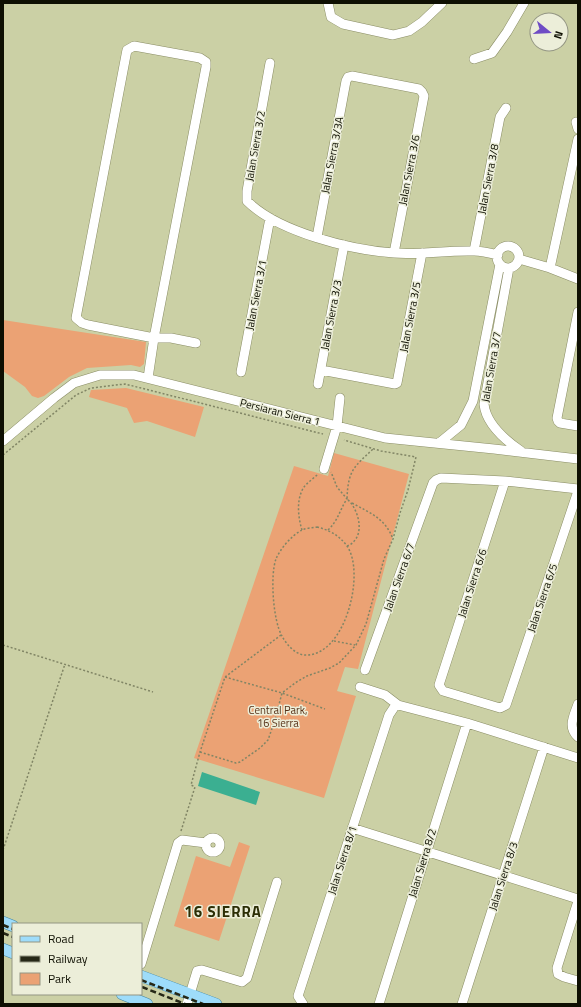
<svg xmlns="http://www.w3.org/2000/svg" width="581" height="1007" font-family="'Titillium Web',sans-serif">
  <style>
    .green { fill: #eba274 }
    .water { fill: #3baf91 }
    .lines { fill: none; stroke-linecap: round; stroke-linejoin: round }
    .minor-casing { stroke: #8a8d65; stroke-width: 10 }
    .major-casing { stroke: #4185a1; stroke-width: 12 }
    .path { stroke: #818565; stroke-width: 1.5; stroke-dasharray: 2 2; stroke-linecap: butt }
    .minor { stroke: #fff; stroke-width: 9 }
    .major { stroke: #9edcfa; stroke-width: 11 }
    .rail { stroke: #262817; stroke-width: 2.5; stroke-dasharray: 6 3; stroke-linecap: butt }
    .labels { text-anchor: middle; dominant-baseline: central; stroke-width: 3; stroke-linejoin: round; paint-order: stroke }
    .street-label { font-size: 11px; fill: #0e0f02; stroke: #eceed9 }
    .park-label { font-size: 11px; fill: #573117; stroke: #eceed9 }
    .district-label { font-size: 15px; font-weight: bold; letter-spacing: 1px; fill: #2c2e06; stroke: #eceed9 }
  </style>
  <rect width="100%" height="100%" fill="#cbd0a5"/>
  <path class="green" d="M3,320L146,342L144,364L140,367L131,365L87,368L69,377L44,396L38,398L32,396L25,387L3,371Z
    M126,388L204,407L195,437L147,421L134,423L127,408L89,397L91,390Z
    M334,453L409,474L358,669L345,667L337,691L356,696L324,798L194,758L294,466L328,476Z
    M239,842L250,846L219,941L174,926L196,856L230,867Z"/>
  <path class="water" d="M202,772L260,792L256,805L198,786Z"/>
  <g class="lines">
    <defs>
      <path id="minor" d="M328,3L331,17L343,24L393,35L409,31L422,22L442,3
        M474,59L492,53L507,32L524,3
        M270,63L247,191V201C278,232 351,250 394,253C421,255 447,250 474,251C482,251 490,253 498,255
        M576,122L578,129
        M317,237L346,81L348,77L352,76L419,89L422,92L424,96L394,253
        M497 257a11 11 0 1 1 22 0a11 11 0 1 1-22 0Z
        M474,251L500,117L506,108
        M519,259L550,268L578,279
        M509,268L484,404C486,424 505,440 521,451
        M550,268L578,139
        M578,312L557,418L558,421L560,423L578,426
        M321,370L395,384L397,383L422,253
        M241,372L270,218
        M148,378L154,338L206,67V62L200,58L134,46L127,50L126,55L76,318L82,323L88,325L154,338H171L196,343
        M318,384L344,245
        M3,441L54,398L74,383L100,375H134L385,438L494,449L578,459
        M439,443L461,425L473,401L500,264
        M324,469L337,426L340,398
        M505,481L439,685L443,691L500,708L506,705L578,491
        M365,670L433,483L436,480L441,478L505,481L578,489
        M360,687L385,695L398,705
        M578,704C574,716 567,727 578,737
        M352,828L578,899
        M206 845a7 7 0 1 1 14 0a7 7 0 1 1-14 0Z
        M578,901L557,968L558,974L564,977L578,981
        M141,964L178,843L182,840L206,843
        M187,1004L197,971L202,970L242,982L247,978L277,882
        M303,1004L298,996L389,715L395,706L398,705L467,723L578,758
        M379,1004L467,723
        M462,1004L544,747"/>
      <path id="major" d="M3,922L13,926
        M3,949L13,953
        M141,976L216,1004
        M122,994L147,1004"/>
    </defs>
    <use href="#minor" class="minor-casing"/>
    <use href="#major" class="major-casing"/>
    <path class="path" d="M3,455L76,395L91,388L125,384L323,434
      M352,503C370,513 385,518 393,539
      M317,527C329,530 339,535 347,546C366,573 345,658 304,655C295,654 286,644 282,636C273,621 270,575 276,559C280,549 292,535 302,530C306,528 312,528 317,527Z
      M302,530C298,517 296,499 304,487C308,482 314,478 318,474
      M328,530C338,521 340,509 347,499L337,487L331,472
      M347,546C350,545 353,543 355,540C364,529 357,507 347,499C348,470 354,467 373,449
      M334,641L355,645
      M3,645L153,692
      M225,677L282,693L325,709
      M200,752L236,763L240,762L260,748L268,740L275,720L282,693L295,683L307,676L330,668L339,663L356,645L366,624L384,559L393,539L400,513L408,490L416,457L381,451L344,440
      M181,831L195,787L191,785L200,752L225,677L281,635
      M3,850L65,664"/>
    <use href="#minor" class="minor"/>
    <use href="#major" class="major"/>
    <path class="rail" d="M3,925L13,929
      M3,933L13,937
      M141,980L203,1004
      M142,987L185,1004"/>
  </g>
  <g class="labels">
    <g class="street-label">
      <text transform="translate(255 146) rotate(-80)">Jalan Sierra 3/2</text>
      <text transform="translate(332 155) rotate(-79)">Jalan Sierra 3/3A</text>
      <text transform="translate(409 170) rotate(-79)">Jalan Sierra 3/6</text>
      <text transform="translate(488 179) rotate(-79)">Jalan Sierra 3/8</text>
      <text transform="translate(256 295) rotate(-79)">Jalan Sierra 3/1</text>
      <text transform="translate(331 315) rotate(-79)">Jalan Sierra 3/3</text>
      <text transform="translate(410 317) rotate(-79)">Jalan Sierra 3/5</text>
      <text transform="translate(491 367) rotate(-80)">Jalan Sierra 3/7</text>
      <text transform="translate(280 412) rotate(14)">Persiaran Sierra 1</text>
      <text transform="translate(399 577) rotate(-70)">Jalan Sierra 6/7</text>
      <text transform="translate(472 583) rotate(-72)">Jalan Sierra 6/6</text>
      <text transform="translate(542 598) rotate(-71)">Jalan Sierra 6/5</text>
      <text transform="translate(342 860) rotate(-72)">Jalan Sierra 8/1</text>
      <text transform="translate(422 863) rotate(-73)">Jalan Sierra 8/2</text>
      <text transform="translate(503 876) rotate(-72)">Jalan Sierra 8/3</text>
    </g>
    <g class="park-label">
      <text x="278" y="710">Central Park,<tspan x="278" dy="13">16 Sierra</tspan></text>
    </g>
    <g class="district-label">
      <text x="223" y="911">16 SIERRA</text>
    </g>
  </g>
  <rect width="581" height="1007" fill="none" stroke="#0e0f02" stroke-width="8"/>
  <rect x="12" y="923" width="130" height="72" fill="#eceed9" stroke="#939583"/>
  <rect x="20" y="936" width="20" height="6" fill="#9edcfa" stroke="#939583"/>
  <text x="48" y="943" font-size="12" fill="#0e0f02">Road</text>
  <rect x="20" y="956" width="20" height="6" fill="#262817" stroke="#939583"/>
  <text x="48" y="963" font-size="12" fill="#0e0f02">Railway</text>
  <rect x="20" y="973" width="20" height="12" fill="#eba274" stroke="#939583"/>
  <text x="48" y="983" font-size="12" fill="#0e0f02">Park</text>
  <g transform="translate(549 32) rotate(108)"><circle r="19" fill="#eceed9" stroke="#939583"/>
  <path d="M0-3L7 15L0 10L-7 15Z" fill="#6f4cc5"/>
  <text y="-6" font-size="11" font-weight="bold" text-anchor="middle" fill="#0e0f02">N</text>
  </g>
</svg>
